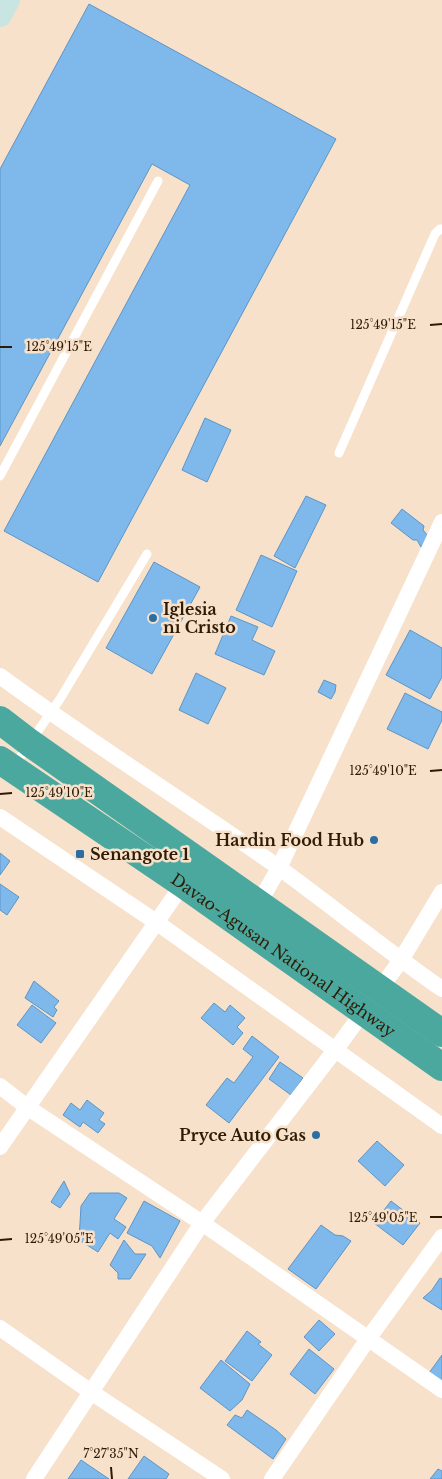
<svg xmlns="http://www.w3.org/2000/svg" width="442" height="1479" font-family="'Libre Baskerville',serif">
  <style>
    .building { fill: #7fb9ec; stroke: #5c95c6 }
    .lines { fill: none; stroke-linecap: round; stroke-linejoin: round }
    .lane { stroke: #fff; stroke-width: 9 }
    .street { stroke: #fff; stroke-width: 16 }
    .secondary { stroke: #c9e5e2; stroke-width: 24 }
    .highway { stroke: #4ba89f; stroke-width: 28 }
    .ticks { fill: none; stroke: #2f1b04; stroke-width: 2 }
    .poi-dot { fill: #2b6ea4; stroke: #f7e1cb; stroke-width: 2 }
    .labels { text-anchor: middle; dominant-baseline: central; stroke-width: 5; stroke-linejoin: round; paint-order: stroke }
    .poi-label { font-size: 16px; font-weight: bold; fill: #2f1b04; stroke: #f7e1cb; text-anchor: start }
    .street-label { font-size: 16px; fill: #2f1b04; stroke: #f7e1cb }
    .ticks-label { font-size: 12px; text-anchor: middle; fill: #2f1b04; stroke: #f7e1cb; stroke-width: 5; stroke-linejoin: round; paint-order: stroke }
  </style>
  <rect width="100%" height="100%" fill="#f7e1cb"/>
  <path class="building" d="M89,4L336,139L98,582L4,531L190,185L152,164L0,446V169Z
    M205,418L231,430L207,482L182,470Z
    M306,496L326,505L295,568L274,556Z
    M402,509L424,526L423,530L428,536L421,547L417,540H413L391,523Z
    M261,555L297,571L272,627L236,610Z
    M154,562L200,587L152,674L106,648Z
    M231,616L258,627L252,640L275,651L264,675L215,654Z
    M410,630L442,648V677L430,699L386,675Z
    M196,673L226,688L208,724L179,710Z
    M324,680L336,685L335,692L331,699L318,692Z
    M405,693L442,712V720L428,749L387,729Z
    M0,853L10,861L0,875Z
    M0,884L19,897L7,915L0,910Z
    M34,981L59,1001L54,1007L57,1010L53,1017L25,998Z
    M214,1003L225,1012L230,1005L245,1018L237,1027L243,1033L233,1045L201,1018Z
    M32,1005L56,1023L41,1043L17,1025Z
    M252,1036L279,1057L229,1123L206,1105L227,1078L234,1083L253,1057L243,1049Z
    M280,1062L303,1078L291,1095L269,1079Z
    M87,1100L104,1113L99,1120L105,1124L98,1133L83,1122L80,1127L63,1115L71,1103L80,1110Z
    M377,1141L404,1165L385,1186L358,1161Z
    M64,1181L70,1194L60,1208L51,1202Z
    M90,1193H119L127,1198L114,1219L126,1227L118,1239L110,1233L98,1252L79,1240L81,1206Z
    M144,1201L180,1221L160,1258L152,1246L127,1233Z
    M391,1201L420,1223L403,1245L374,1223Z
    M321,1225L335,1235L343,1236L351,1241L316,1289L288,1269Z
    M124,1240L135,1254H146L130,1279H118V1273L110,1265Z
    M440,1278L442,1279V1310L423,1298L432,1290Z
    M319,1320L335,1334L319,1351L304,1337Z
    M247,1331L261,1342L258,1344L272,1355L252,1381L225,1361Z
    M309,1349L334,1369L315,1394L290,1374Z
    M442,1355V1382L429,1373Z
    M221,1360L250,1384L242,1400L230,1411L200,1388Z
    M247,1410L276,1430L286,1439L273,1459L227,1425L235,1415L242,1418Z
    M144,1456L169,1474L166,1479H128Z
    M81,1460L109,1479H68Z
    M438,1469L442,1471V1479H430Z"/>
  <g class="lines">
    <path class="lane" d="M339,453L435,234L440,229H442
      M0,476L158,181
      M14,766L60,699L147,554"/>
    <path class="street" d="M0,676C91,743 186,802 278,867C333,907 386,950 442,989
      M0,817L156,922L442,1126
      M259,903L279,868L442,522
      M0,1086L27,1107L202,1223L442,1390
      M0,1147L183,884
      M0,1328L91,1392L222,1479
      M34,1479L202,1223L336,1049L380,989L401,960L442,892
      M272,1479L368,1339L442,1237"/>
    <path class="secondary" d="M0,15L8,0"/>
    <g class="highway">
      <path d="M0,720L30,743L442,1033"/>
      <path id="s1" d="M0,760L183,884L442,1067"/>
    </g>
  </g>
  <path class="ticks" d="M430,325L442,324M0,347H12M430,771L442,770M0,794L12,793M430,1217H442M0,1240L12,1239M111,1467L112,1479"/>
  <g class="poi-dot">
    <circle cx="153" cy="618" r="5"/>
    <circle cx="374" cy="840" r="5"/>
    <rect x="75" y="849" width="10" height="10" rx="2.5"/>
    <circle cx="316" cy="1135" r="5"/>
  </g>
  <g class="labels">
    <g class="poi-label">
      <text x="163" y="609">Iglesia<tspan x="163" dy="18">ni Cristo</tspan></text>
      <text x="364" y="840" text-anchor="end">Hardin Food Hub</text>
      <text x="90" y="854">Senangote 1</text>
      <text x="306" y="1135" text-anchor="end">Pryce Auto Gas</text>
    </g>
    <g class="street-label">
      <text stroke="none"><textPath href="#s1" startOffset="344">Davao-Agusan National Highway</textPath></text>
    </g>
  </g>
  <g class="ticks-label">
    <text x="383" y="329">125°49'15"E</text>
    <text x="59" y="351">125°49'15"E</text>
    <text x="383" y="775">125°49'10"E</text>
    <text x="59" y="797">125°49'10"E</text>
    <text x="383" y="1222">125°49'05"E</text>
    <text x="59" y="1243">125°49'05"E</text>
    <text x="111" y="1458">7°27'35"N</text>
  </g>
</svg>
